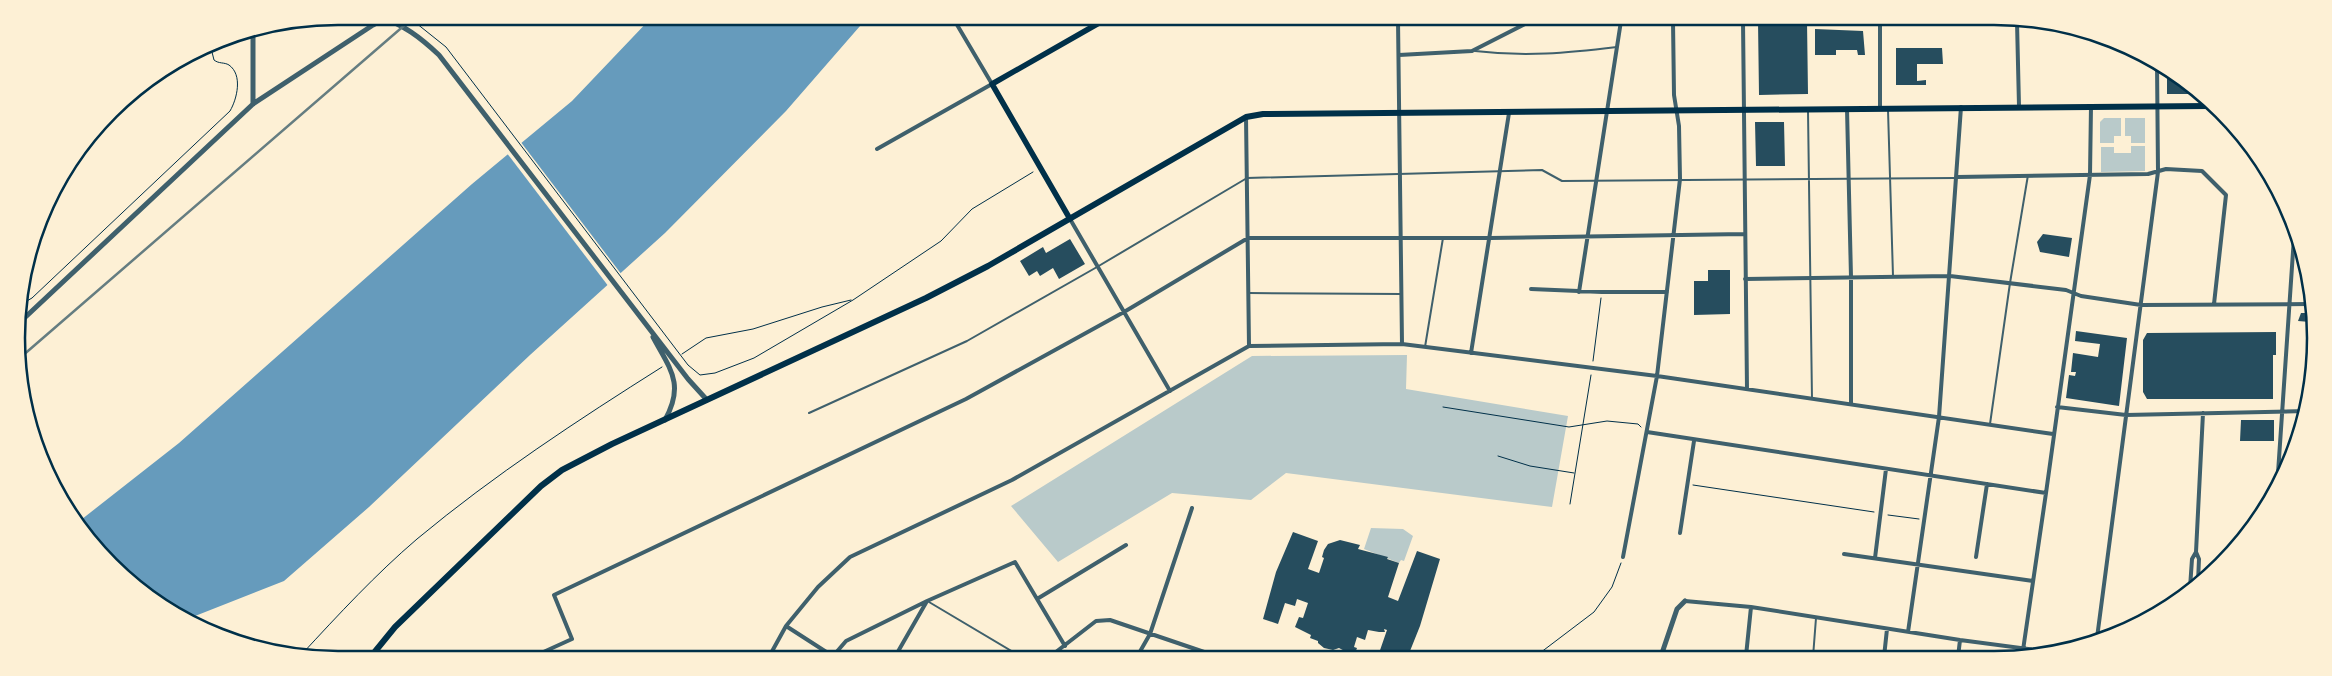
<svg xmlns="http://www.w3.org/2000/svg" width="2332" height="676" font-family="Karla,sans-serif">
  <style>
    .green { fill: #b9caca }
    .water { fill: #669bbc }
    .pier { fill: #fdf0d5 }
    .building { fill: #264d5e }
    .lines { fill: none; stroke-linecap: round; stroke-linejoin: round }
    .path { stroke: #003049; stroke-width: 1 }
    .service { stroke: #3f606c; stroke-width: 2 }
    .minor { stroke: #3f606c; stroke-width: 4 }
    .tertiary { stroke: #3f606c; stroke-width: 5 }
    .secondary { stroke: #003049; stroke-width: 5.5 }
    .primary { stroke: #003049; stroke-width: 6 }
    .rail { stroke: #657d81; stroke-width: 2.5 }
    .rim { fill: none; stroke: #003049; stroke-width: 2.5 }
  </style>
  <rect width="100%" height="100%" fill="#fdf0d5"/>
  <path class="green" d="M2104,118H2121V136H2114V143H2100V122Z
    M2125,118H2145V143H2131V136H2125Z
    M2131,146H2145V171L2101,172V147H2114V153H2131Z
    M1407,355L1406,389L1568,416L1552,507L1286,473L1251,500L1172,493L1058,562L1011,506L1252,356Z
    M1371,528L1403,529L1413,536L1404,561L1401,560L1399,563L1364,549Z"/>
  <path class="water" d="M652,17L867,18L786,111L665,233L530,355L369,507L284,581L190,618L159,606L83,534L77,523L179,443L472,184L572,101Z"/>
  <path class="pier" d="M520,141L622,275L609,287L506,152Z"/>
  <path class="building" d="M1758,21H1807L1808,94L1759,95Z
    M1815,29L1863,31L1865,55H1858L1857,50H1836V55H1815Z
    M1896,48H1942L1943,64H1917V81L1926,80V85H1896Z
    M2167,68L2173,70L2191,89V94H2167Z
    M1755,122H1784L1785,166H1756Z
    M2043,234L2072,238L2069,257L2040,252L2037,242Z
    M1070,239L1085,264L1059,279L1053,268L1040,276L1037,271L1029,276L1020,261L1043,247L1046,253Z
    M1708,270H1730V314L1694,315V281H1708Z
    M2301,313H2310V322L2298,321Z
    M2076,331L2127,338L2119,406L2066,398L2069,375L2075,376L2076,372H2071L2073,353L2098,357L2100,344L2075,341Z
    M2276,332V355H2273V399H2147L2143,392V340L2147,333Z
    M2241,420H2274V441H2240Z
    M1293,532L1318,541L1308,569L1319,573L1324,558L1322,557L1324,550L1328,544L1340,540L1360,545L1358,549L1388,557L1387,559L1399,563L1388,597L1398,601L1417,551L1440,559L1420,626L1408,656H1378L1387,630L1384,629L1385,632H1379L1368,630L1365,640L1357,637L1354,647L1357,648L1354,656L1339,648L1333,650L1324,648L1318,643V641L1310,638L1311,635L1295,627L1299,617L1303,618L1308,603L1297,599L1295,606L1285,603L1278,624L1263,619L1276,572Z"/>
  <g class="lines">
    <path class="path" d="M404,16L416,23L446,47L688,365L700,375L715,373L754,358L853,300L941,241L972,209L1033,172
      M20,305L32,298L230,111C237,99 243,75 229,65C224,62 219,64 214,60L212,52
      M682,354L706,338L753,329L822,307L851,300
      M1593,361L1601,298
      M1443,407L1569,427L1607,421L1638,424L1641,427
      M1498,456L1530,466L1574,473
      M1693,485L1874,512
      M1570,504L1591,375
      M1888,515L1919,519
      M302,654C339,614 376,574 417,539C494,475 578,420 662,367
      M1536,656L1594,612L1612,587L1621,563"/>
    <path class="service" d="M1475,51C1525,57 1567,53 1617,47
      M1888,110L1893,276
      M1808,111L1812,399
      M1249,293L1402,294
      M1425,347L1443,238
      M809,413L967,341L1097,267L1247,178L1542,170L1562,181L1955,178
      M1990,424L2010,283L2028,175
      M929,602L1018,655
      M1813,657L1816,618"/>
    <path class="minor" d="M1398,20L1402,344
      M1743,21L1747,389
      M1880,22V108
      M2017,22L2019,106
      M1399,55L1472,51L1531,21
      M1847,109L1851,277V404
      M1246,117L1249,346
      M877,149L992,84L953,18
      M1957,177L2148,174L2166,169L2202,171L2226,195L2214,304
      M1070,219L1170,391
      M1745,279L1950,276L2066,290L2081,296L2141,305L2310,304
      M1531,289L1602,292H1667
      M1579,292L1621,21
      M1471,353L1509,113
      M2057,407L2126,415L2306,411
      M1647,432L2046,493
      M2277,488L2294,237
      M1680,533L1694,441
      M1844,554L2033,581
      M1623,557L1657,376L1680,179L1679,126L1674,95L1673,21
      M1976,557L1987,484
      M1875,558L1886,469
      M2198,582L2199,559L2196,552L2203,413
      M2190,588L2192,559L2196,552
      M1037,599L1126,545
      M1685,601L1751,607L1960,640L2052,652
      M786,626L831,655
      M1908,632L1939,417L1961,107
      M2097,638L2158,172L2157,64
      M539,654L572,639L554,595L966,399L1124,312L1248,238H1490L1744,234
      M770,655L786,626L818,587L850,557L1012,480L1249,346L1402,344L1657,376L2053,434
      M834,655L846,641L927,601L1015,562L1065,646
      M896,655L927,601
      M1052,655L1096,621L1110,620L1213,655
      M1138,655L1150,634L1192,508
      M1746,656L1751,607
      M1884,657L1887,629
      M1958,657L1960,640
      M2022,657L2046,493L2090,175L2091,106"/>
    <path class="tertiary" d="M378,16C403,24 421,38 439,55L688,379L707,400
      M253,35V104
      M202,49L264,31
      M18,324L253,104L373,25L389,16
      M653,337C670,369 685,384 665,420
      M1661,656L1677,609L1685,601"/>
    <path class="secondary" d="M1070,219L992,84L1106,19"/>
    <path class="primary" d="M373,654L395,627L541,486L562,470L612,444L926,298L988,266L1246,117L1263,114L2208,106"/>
    <path class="rail" d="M21,357L414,17"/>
  </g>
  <path d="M0 0H2332V676H0ZM338 25H1994A313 313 0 0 1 2307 338V338A313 313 0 0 1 1994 651H338A313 313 0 0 1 25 338V338A313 313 0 0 1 338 25Z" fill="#fdf0d5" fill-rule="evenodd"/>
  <path class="rim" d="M338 25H1994A313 313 0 0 1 2307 338V338A313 313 0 0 1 1994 651H338A313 313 0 0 1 25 338V338A313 313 0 0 1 338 25Z"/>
</svg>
